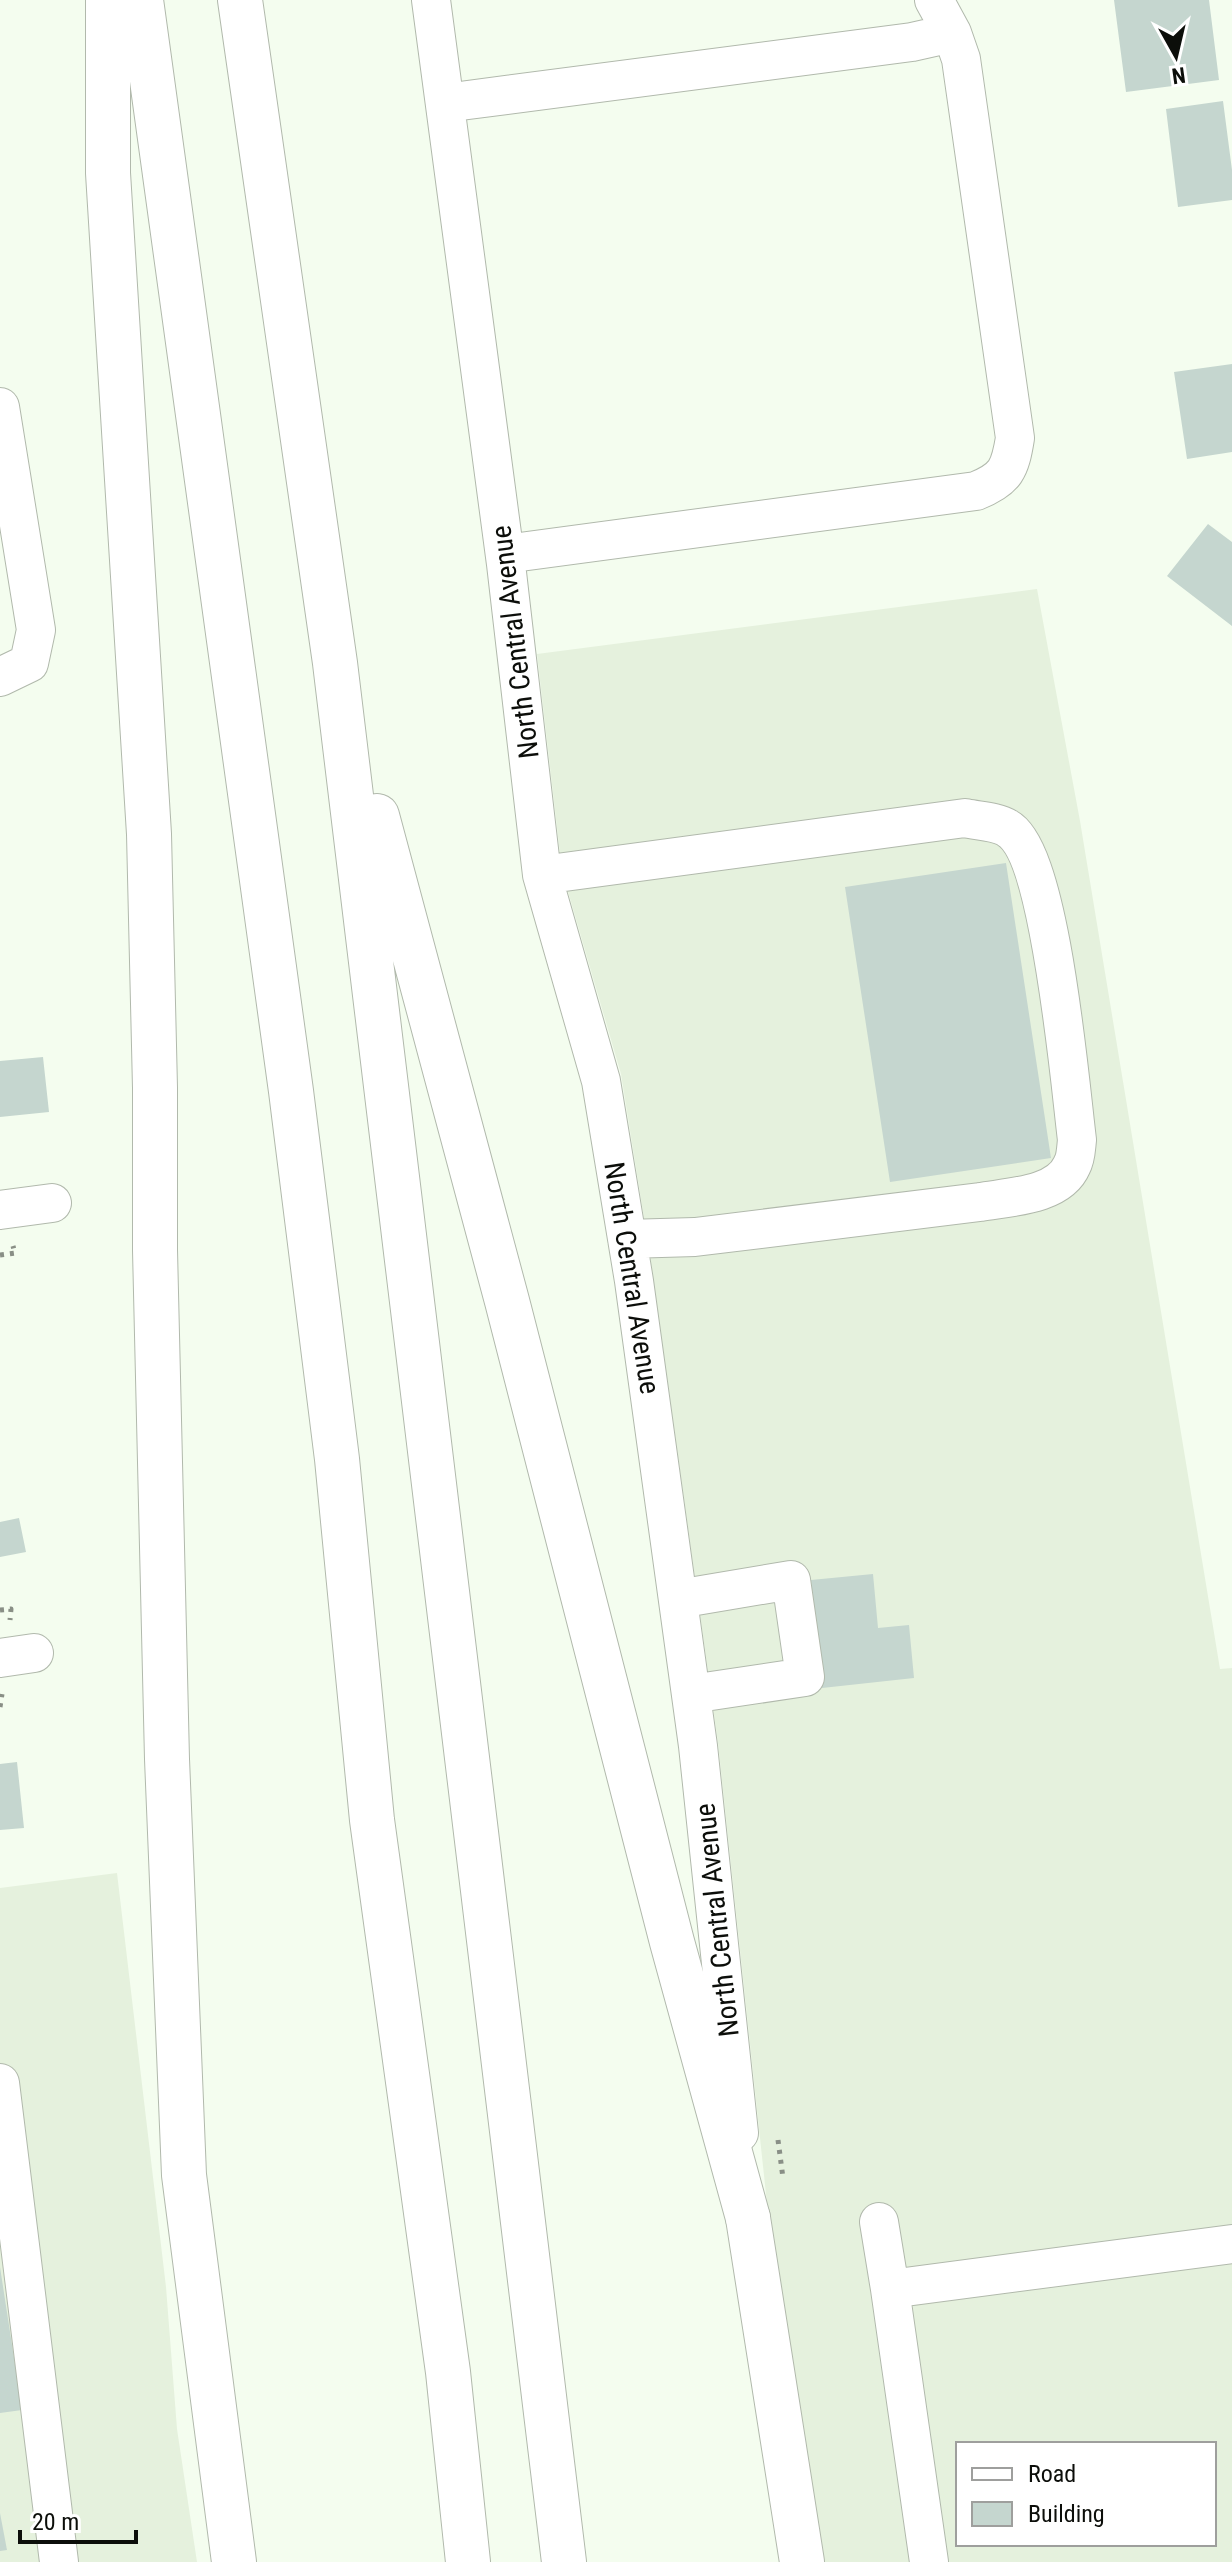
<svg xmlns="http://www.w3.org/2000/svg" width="1232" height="2562" font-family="'Roboto Condensed',sans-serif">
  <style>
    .built { fill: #e5f1dd; fill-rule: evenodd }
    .building { fill: #c5d6cf }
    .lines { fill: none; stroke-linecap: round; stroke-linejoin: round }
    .minor-casing { stroke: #b1b9ac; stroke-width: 40 }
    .major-casing { stroke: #b1b9ac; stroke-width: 46 }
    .highway-casing { stroke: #b1b9ac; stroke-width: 46 }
    .path { stroke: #898f86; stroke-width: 5; stroke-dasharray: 4 6; stroke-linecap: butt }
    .minor { stroke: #fff; stroke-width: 38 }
    .major { stroke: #fff; stroke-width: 44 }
    .highway { stroke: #fff; stroke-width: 44 }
    .labels { text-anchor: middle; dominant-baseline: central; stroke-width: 7; stroke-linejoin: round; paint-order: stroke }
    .street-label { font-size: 28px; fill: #0c0e0a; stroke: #fff }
  </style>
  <rect width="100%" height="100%" fill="#f4fdef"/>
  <path class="built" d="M1037,589L1080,821L1220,1669L1232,1668V2562H822L768,2213L718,1743L650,1256L621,1074L562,871L537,654ZM958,2444H1214V2544H958Z
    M117,1873L166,2287L177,2429L197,2562H0V1888Z"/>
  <path class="building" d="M1114,0H1209L1219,80L1126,92Z
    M1223,101L1232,170V200L1178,207L1166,109Z
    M1232,364V452L1187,459L1174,372Z
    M1208,524L1232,542V626L1167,576Z
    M1006,863L1051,1158L890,1182L845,887Z
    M43,1057L49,1112L0,1117V1061Z
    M19,1518L26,1552L0,1557V1522Z
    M873,1574L878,1628L909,1625L914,1678L822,1688L811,1580Z
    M17,1762L24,1828L0,1830V1764Z
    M0,2267L22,2410L0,2413Z
    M0,2513L7,2550L0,2551Z"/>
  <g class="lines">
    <defs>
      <path id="minor" d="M431,0L506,564L542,875L601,1081L634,1281L698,1746L739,2133
        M934,0L952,33
        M445,103L912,42L952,33L961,59L1015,438C1010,469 1006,479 976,491L505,554
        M0,407L36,630L29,663L0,677
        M542,875L965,818C977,821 996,821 1007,828C1051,852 1070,1085 1077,1140C1076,1148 1076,1158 1072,1165C1059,1196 1009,1197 980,1202L695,1237L627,1239
        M0,1210L52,1203
        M678,1599L791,1580L805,1677L691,1694
        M0,1658L34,1653
        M0,2083L59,2562
        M879,2222L890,2289
        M929,2562L890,2289L1232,2244"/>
      <path id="major" d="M748,2218L802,2562"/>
      <path id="highway" d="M108,0V173L149,834L155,1088V1250L167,1759L184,2175L234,2562
        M141,0L291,1091L337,1459L372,1820L448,2372L468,2562
        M240,0L335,663L564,2562
        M377,816L507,1301L672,1942L748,2218"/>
    </defs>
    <use href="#minor" class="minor-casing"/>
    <use href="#major" class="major-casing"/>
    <use href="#highway" class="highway-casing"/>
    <path class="path" d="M0,1255L15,1253L13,1246
      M0,1610L11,1609L10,1620
      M0,1707L2,1694
      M778,2140L783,2178"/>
    <use href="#minor" class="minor"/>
    <use href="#major" class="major"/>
    <use href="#highway" class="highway"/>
  </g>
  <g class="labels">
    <g class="street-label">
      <text transform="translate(515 642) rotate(-97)">North Central Avenue</text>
      <text transform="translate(632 1278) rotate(81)">North Central Avenue</text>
      <text transform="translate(717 1920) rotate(-96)">North Central Avenue</text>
    </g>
  </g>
  <rect x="956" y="2442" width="260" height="104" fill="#ffffff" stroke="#9e9f9d" stroke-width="2"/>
  <rect x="972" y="2468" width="40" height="12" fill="#ffffff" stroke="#9e9f9d" stroke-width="2"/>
  <text x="1028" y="2482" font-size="24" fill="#0c0e0a">Road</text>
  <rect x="972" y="2502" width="40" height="24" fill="#c5d6cf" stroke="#9e9f9d" stroke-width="2"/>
  <text x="1028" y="2522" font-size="24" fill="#0c0e0a">Building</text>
  <g transform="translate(1176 56) rotate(172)" stroke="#ffffff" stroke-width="6" paint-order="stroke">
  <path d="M0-6L14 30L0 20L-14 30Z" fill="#0c0e0a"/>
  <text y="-12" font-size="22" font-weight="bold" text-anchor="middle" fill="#0c0e0a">N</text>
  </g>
  <path d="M20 2530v12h116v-12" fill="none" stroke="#0c0e0a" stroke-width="4"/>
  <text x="32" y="2530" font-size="24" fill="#0c0e0a" stroke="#ffffff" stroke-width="6" paint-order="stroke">20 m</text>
</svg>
